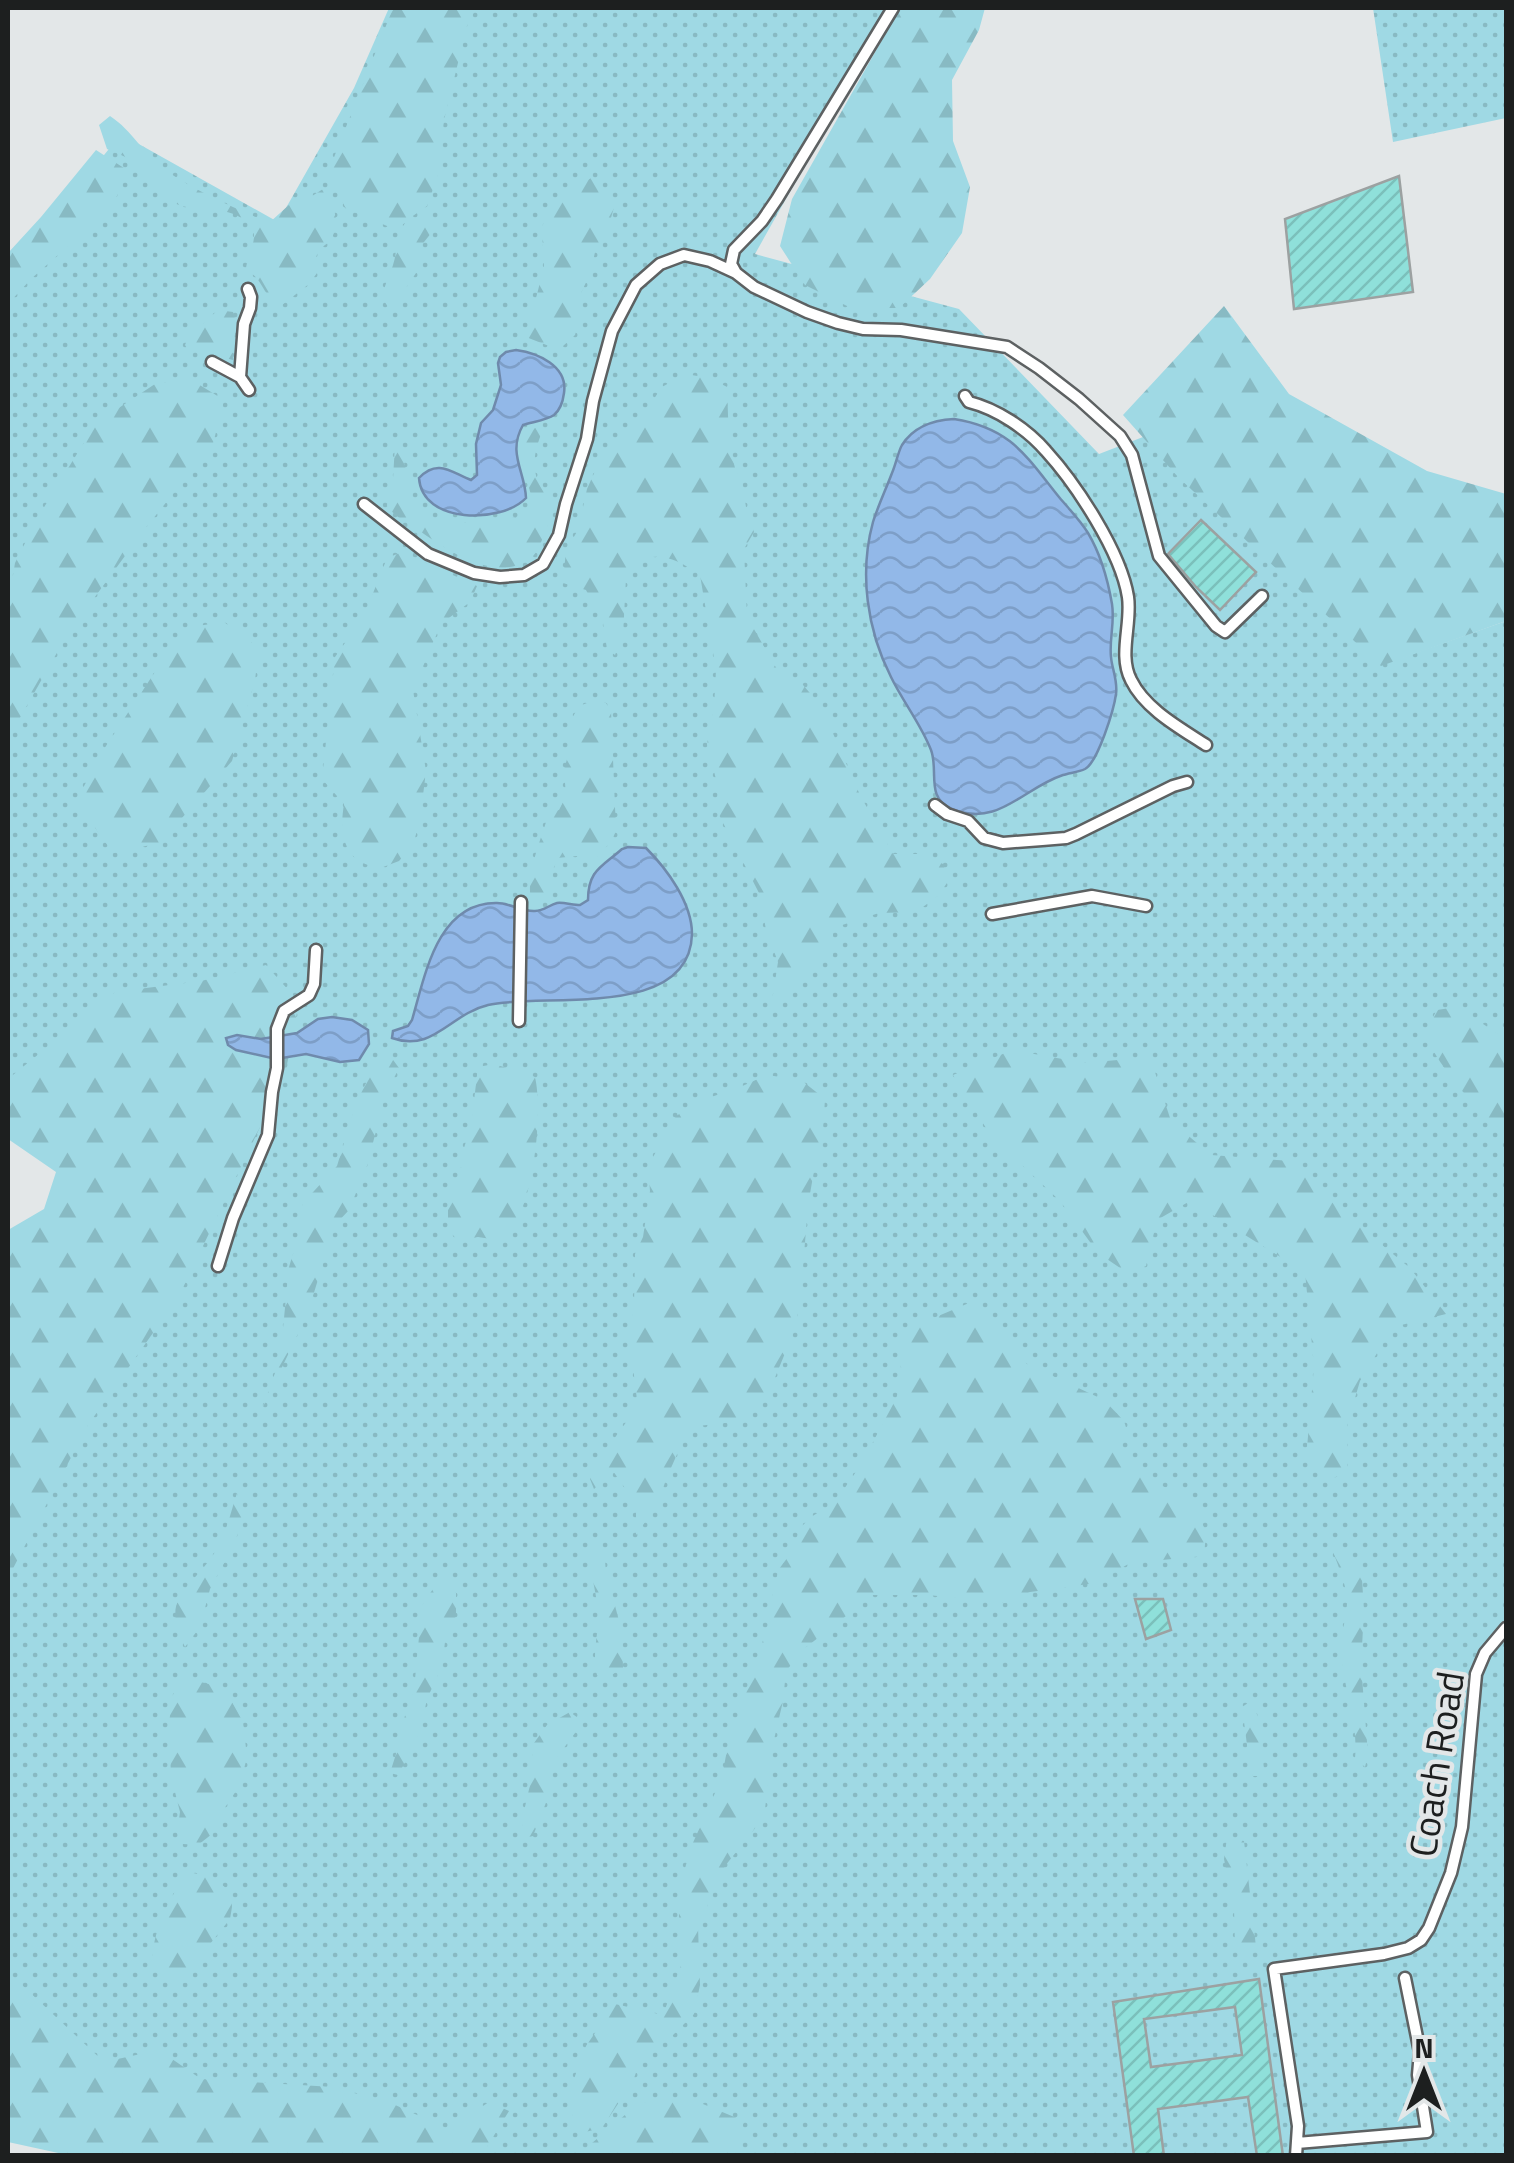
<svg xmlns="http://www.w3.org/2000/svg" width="1514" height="2163" font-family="'Titillium Web',sans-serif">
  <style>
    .grass { fill: url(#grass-dots) }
    .forest { fill: url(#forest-firs) }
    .water { fill: url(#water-waves); stroke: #6f8aac; stroke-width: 2.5 }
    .building { fill: url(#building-hatch); stroke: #9ca1a1; stroke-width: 2.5; fill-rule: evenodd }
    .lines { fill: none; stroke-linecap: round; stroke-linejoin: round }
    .service-casing { stroke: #5d6162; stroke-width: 15 }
    .service { stroke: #fff; stroke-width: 10 }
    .labels { text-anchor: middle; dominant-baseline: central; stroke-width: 9; stroke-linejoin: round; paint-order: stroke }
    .street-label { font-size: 38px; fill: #1d1f1f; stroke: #e3e7e8 }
  </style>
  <defs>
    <pattern id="grass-dots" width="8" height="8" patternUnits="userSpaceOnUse" patternTransform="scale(2.5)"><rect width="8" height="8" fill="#9fd9e4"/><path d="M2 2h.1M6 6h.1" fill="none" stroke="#88bac3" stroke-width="1.8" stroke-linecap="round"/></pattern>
    <pattern id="forest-firs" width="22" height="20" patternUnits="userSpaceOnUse" patternTransform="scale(2.5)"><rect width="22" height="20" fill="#9fd9e4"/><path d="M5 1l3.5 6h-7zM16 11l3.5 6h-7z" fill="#88bac3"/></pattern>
    <pattern id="water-waves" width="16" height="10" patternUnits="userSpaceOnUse" patternTransform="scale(2.5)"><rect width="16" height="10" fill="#92b8e8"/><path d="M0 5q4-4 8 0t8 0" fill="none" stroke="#7d9ec7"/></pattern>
    <pattern id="building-hatch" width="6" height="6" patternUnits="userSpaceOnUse" patternTransform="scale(2.5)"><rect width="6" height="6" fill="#8fe0da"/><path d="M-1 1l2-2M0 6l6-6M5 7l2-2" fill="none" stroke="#7bc0bb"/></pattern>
  </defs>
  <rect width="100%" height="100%" fill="#e3e7e8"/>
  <path class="grass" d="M389,8H893L755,254L959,309L1099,454L1143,437L1381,665L1506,621V2155H416L8,2051V1426L88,1136L8,1110V274L121,134L278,222L354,88Z
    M1373,8H1506V118L1393,142Z"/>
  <path class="forest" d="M393,8H476L467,26L444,120L438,175L427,206L410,218L426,217L430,220L432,232L420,247V267L396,303L388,307L383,299C383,286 389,278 393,265C398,250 395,236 405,223L394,229L345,208L329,170Z
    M900,8H985L979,30L952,80L953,141L970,187L962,233L930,279L899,308H851L805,285L780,246L792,199Z
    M110,116C133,131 142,153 165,170C197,192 233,207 269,223L290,204L309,198L323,189L331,194L337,224L331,241C316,250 314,256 317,273L309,284L282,305C275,301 269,297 265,291C259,281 257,276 246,270C246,256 261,237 250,225C230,203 197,214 174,203C159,195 155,178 143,167C133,159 118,154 107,149L99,125Z
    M96,150L127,170L113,206L31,279L8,304V253L41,217Z
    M591,178L606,192L615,204L608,228L596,248L590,274L581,293V314L575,335L562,347L549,346L526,337L544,267L542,231L545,212L562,196Z
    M1224,306L1289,394L1427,471L1506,494V621L1381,666L1178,477L1123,415Z
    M218,310L233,312C239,326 232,345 233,360L203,352L188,350L185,345L189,336Z
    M685,374L710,378L727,387L729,443L735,468L742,482L746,507L754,532L744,549L747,617L778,671L803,685L821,706L860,795L893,854H922L943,864L949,880L938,896L916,912L879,913L833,928V955C811,968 793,986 772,1001L778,962L766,930L760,895L717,811L718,787L707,744L714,707L716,670L700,575C675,558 662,552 633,561L626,578L623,635L615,655L607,649L603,623L586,590L563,583L566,550L578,530L587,489L600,460L615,440L636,425L662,387Z
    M190,379L224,400L213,444L144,530L67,635L8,739V605L15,563L38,517L96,423L155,384Z
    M535,428H542V432C532,456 530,478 549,497C553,512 550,522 544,535C540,545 536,556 527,561C490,583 440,545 411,525C401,519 393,515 387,505L392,497L395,444C409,464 404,476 412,496C415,502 421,511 426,514C450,529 502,522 527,514L533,502L522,463L520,440L526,432Z
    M402,552L477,586L470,602L441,624L413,690L426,771L420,820L413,845L399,861L378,869C372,866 361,863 356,859C340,844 341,823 344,804L322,779L335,657L364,616L387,558Z
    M224,622L259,648L255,680L232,761L160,843L113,853L76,801L104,749L184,628Z
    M587,703H606L611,711L616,831L611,842L593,861L577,856L557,858C550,879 554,894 532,905C524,874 541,842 549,812L559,810L566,796L564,770L569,752L571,720L579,706Z
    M266,965L299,1002L285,1075L179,1296L88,1425L8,1578V1230L44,1209L56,1172L8,1139V1079L115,992L201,981Z
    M1457,1007L1506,1039V1142C1490,1123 1433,1061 1429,1040C1427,1029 1431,1020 1437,1010Z
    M1012,1050L1085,1063L1150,1057L1171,1121L1211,1155L1291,1161L1343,1213L1410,1268L1446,1314L1393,1327L1360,1381L1347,1425V1473L1324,1481L1307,1448L1314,1366L1305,1272L1190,1201L1157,1220L1146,1266L1129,1274L1098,1253L1060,1201L991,1136L953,1075Z
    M388,1053L399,1068L385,1096L367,1166L349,1210L335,1225L307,1315L262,1409L280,1359L289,1267L300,1231L303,1203L337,1166L357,1100L378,1061Z
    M494,1064L535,1077C543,1112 534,1193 515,1224C511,1230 503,1235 498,1240L478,1237L457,1240L448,1229V1209L451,1192L460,1174L463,1151L471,1126L478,1067Z
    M767,1075L801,1080L825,1099L822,1144L814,1171L808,1205L801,1292L795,1329L774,1380L752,1410L733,1422L689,1427L667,1477L657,1505L636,1535V1504L613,1471L594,1489L590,1479L597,1462L627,1421L637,1400L629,1335L634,1305L635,1254L643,1237L650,1191L648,1166L676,1116L705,1099L738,1088Z
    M976,1300L1027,1364L1104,1400L1124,1421L1129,1437L1116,1451L1154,1483L1175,1491L1197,1509L1206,1533L1204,1556L1130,1563L1096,1583L1030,1592L1005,1603L928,1595H873L805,1648L786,1671L783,1701L773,1744L764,1817L725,1866L698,1927L700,1985L694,2014L671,2037L643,2053L633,2081L602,2128L585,2132L573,2126L571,2087L586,2046L615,2004L663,2015L683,1960L679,1929V1888L692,1845L722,1777L727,1750L772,1613L773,1591L779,1569L791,1553L801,1527L811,1517L832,1504L844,1489L860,1466L896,1399L902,1380L900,1359L903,1338L917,1325Z
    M237,1493L243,1515L235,1543L210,1589L200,1627L185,1647C159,1595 191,1590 215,1552C226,1535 231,1511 237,1493Z
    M591,1543L604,1550L606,1572L622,1632L623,1668L613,1674L597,1675C592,1651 598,1640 598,1617C598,1592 587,1569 591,1543Z
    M1330,1543L1340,1545L1362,1579L1364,1611L1361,1664L1368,1755L1365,1767L1355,1758C1359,1722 1342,1685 1341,1650C1340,1634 1347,1618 1347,1603C1347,1583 1336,1562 1330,1543Z
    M445,1580L456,1593V1615L445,1642L442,1666L427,1699L421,1728L413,1748L398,1775L390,1773L396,1754L399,1733L414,1690L422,1605L433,1589Z
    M189,1679L220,1687L227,1693L243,1722L247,1757L240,1785L222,1812L212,1834L198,1845L183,1844L177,1833L180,1812L171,1776L169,1724L172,1697L177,1686Z
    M1248,1703L1255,1706L1260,1728L1264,1770L1260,1776H1253L1250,1768L1243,1714L1242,1707Z
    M570,1712L578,1718L575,1733L552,1764L547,1800L533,1836L524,1838L522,1820L530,1785L534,1743L547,1725Z
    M1227,1838L1244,1841L1256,1947L1245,1953L1235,1949L1234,1908L1224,1859Z
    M188,1872C206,1875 217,1880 231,1892L232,1907L230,1919L206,1949L194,1969L191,1983C181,1982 168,1982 160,1975C138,1955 173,1890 188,1872Z
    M8,1972L104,2062L159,2050L201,2079L333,2087L393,2104L448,2129L489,2102L509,2111L482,2155L72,2156L8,2142Z
    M686,2097L744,2121L735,2155H578L639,2103Z"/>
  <path class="water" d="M516,350C538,353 568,366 564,393C563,401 560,410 554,415C547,420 532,422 523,425C507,453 525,471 526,498C501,524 422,524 419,478C438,458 452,473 471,480L477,475L476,444L481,423L493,410L501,385L498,363L500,357L506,352Z
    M954,419C1011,428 1026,456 1059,497C1069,509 1080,520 1088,533C1100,553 1108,581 1112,604C1115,623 1109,639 1111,657C1112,669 1118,681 1116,694C1114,709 1098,762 1085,769C1079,772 1069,773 1063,775C1023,788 998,828 952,809C925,798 939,771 931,750C921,724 903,702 891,677C867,630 859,573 873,522C878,506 886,489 892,473C896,464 898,452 902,445C914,426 934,420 954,419Z
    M628,847L646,848C667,869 692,903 692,934C690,1021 542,992 488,1005C450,1014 433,1053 392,1038L393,1031L408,1026L412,1020C425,976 437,902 497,903C510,903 522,912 535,911C544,911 549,905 557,903C563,902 573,905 580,905L588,900C588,870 602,867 622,849Z
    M332,1017L352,1020L368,1030L369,1044L359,1060L340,1062L306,1054L276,1059L236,1050L228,1045L226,1038L237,1035L261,1039L297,1033L318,1019Z"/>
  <path class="building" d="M1399,176L1413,292L1294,309L1285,219Z
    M1201,520L1256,572L1220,610L1196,587L1168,554Z
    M1135,1599H1163L1171,1630L1146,1639Z
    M1259,1979L1283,2156H1257L1248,2097L1158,2109L1164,2156H1134L1113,2002ZM1235,2007L1242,2055L1151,2067L1144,2019Z"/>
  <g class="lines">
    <defs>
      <path id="service" d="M893,8L777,199L762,221L734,250L731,264L736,273L754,287L807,312L838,323L863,329L901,330L1007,347L1039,368L1079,399L1120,436L1132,455L1159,556L1216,626L1225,632L1262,596
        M248,289L251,297L250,308L244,324L240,377L249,390
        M212,362L240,377
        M965,396L969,402C997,409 1027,429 1046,451C1076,484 1121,552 1128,597C1132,624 1118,655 1131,680C1145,709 1180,728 1206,745
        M364,504L428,554L474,573L500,577L524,575L543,564L559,535L566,504L587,439L593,401L612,331L636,285L660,264L684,255L710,261L736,273
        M935,805L947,814L968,821L984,838L1003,843L1042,840L1066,838L1076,834L1173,786L1187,782
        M992,914L1092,896L1146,906
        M519,1021L521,902
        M218,1266L233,1218L268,1135L272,1092L277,1068V1029L284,1011L309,995L314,984L316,950
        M1297,2143L1427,2132L1418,2075L1420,2052L1405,1978
        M1296,2156L1298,2126L1274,1969L1384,1954L1408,1948L1421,1940L1429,1928L1451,1873L1462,1827L1476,1674L1485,1653L1506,1628"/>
    </defs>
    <use href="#service" class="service-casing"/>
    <use href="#service" class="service"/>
  </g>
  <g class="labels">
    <g class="street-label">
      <text transform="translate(1436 1764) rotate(-81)">Coach Road</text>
    </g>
  </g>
  <rect width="1514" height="2163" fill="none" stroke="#1d1f1f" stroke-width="20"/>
  <g transform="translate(1424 2073)" stroke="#e3e7e8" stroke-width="8" paint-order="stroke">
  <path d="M0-8L18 38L0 25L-18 38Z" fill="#1d1f1f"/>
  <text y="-15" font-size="28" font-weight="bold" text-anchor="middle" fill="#1d1f1f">N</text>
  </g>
</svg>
